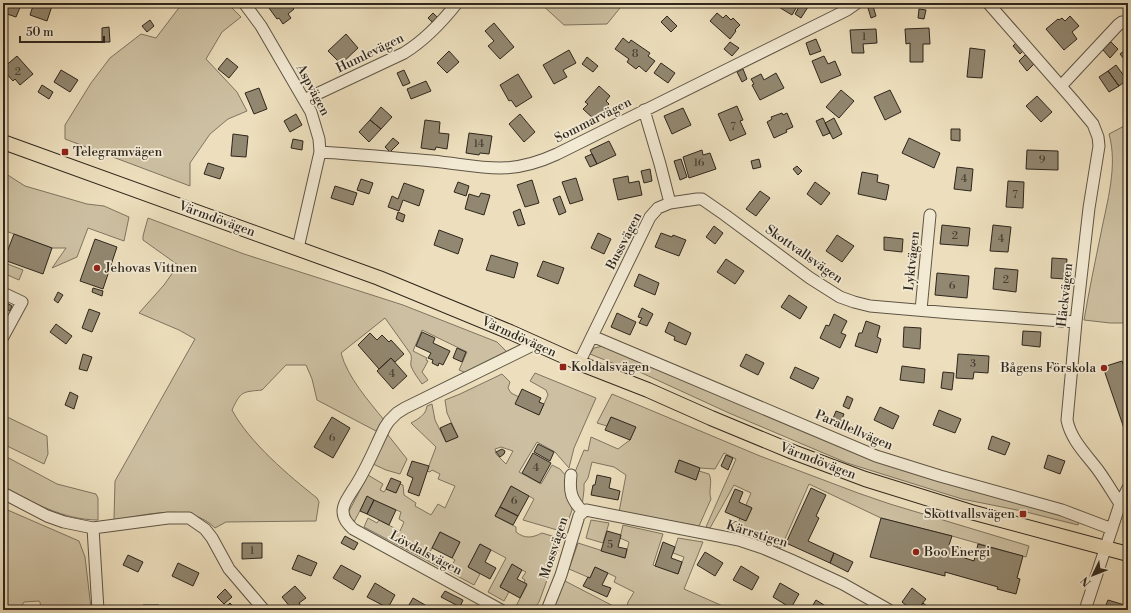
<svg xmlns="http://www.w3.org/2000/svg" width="1131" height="613" font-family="'Libre Bodoni',serif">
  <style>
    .green { fill: #cdc0a2; stroke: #7e7460; fill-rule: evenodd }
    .building { fill: #928770; stroke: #2f271d }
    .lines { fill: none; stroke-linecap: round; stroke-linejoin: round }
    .minor-casing { stroke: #5e5545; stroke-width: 13 }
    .major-casing { stroke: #2f271d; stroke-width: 16 }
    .minor { stroke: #f3ead4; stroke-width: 11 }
    .major { stroke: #eddfbd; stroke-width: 14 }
    .poi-dot { fill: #8f2418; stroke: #f3ead4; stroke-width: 1.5 }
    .labels { text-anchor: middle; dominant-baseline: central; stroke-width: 3.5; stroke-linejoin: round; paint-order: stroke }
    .number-label { font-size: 11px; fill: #483f32 }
    .street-label { font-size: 13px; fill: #2f271d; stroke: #f3ead4 }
    .poi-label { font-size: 13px; fill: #2f271d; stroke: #f3ead4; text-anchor: start }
  </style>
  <rect width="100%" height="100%" fill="#eddfbd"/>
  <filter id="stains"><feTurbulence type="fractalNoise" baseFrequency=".005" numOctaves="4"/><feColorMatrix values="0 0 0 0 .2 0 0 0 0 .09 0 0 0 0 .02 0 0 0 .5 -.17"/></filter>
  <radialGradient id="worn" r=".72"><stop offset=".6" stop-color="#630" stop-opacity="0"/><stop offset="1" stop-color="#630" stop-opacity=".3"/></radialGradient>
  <path class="green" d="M183,3H227L241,17L222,32L206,59L237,92L247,111L228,119L210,134L190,163V186L65,139V125L91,83L110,58L141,34L156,38L178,9Z
    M540,3H624L607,24L564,25Z
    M1126,125L1128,126V323H1110L1084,320C1089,291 1095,262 1101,233C1107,202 1118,166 1109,134Z
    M3,172L25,186L87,204L104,206L129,217L124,241L88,228L77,257L52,268L66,248H52L3,230Z
    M148,218L244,254L403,305L497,342L509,354L466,373L459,370L467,352L422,330L413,351L427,358L426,360L428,361L422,372L428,380L422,384C418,378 413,372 411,366C410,361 413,358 410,353L385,318L341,353C348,378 368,400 384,420L376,431L317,400L312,379L306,365H286L262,390C242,392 241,391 232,410C249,442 289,476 317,498L319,502L316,521L226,522L215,528C189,502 147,515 114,520L115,481L195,339L179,330L139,313L164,285L178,265L143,240V236Z
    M5,263L23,270L19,280L3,273V268Z
    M603,346L745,406L1079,520L1078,525L1022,511L962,499L847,463L729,413L631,368L615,364L590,354L594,348Z
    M535,373L596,398L574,448L569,468L555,452L537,442L519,472L541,484L552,465L560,469L567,477L572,510L564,532L523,520L534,499L511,486L495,516L516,527V532C525,539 532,538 542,533L562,539L539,602C534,610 525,613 515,608L527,585L524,583L525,580L522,578L526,572L512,565L500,586L509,592L504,601L488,592L506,558L480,544L468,567L480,574L474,585L448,571L455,560L452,558L460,542L440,532L429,554L446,562L443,569L364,527L368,518L377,523L379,520L400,531L404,522L399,519L401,512L367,497L354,522L350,520L348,513L368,475L383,484L380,490L384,492L386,489L396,493L400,484L403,485L404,495L416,503L415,506L431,515L438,504L445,508L455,486L438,479L440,474L432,470L430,472L427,471L436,447L411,423C418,419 426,415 427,406L432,404L435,420L446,442L458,437L447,413L445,400L460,394L502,374L510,382L508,388L511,393L519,397L516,404L539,415L548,395L546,390L530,381ZM501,447L513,451L506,464L496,454L495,449Z
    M612,394L760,456L858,493L890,504L1029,546L1026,557L952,536L881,518L809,484L781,548L762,540L734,532L740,518L746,521L752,508L746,505L751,493L734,485L710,528L706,527L736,459L724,453L715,469L700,468L679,460L675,472L696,480L699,471L709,474C713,482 708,491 711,499L699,526L619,512L626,475L614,467L592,462L588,478L584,484V490L582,506L576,498L575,472L584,450L588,451L591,437L618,449L630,440L635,427L611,417L607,426L597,423Z
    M3,415L47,436L48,454L44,464L3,444Z
    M388,435L407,459L400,474L386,470L373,464L383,442Z
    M3,455L57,484L96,494L98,498V520C63,520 33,502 3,487Z
    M3,508L79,541L85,557L91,608L80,610H41L40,602L39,601L24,602L19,610H3Z
    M591,520L609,523L603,543L586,538Z
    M623,525L663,534L653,565L678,574L684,557L673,553L678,538L703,542L684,589L732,610H626L628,602L634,592L614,582L616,577L595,567L590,578L569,569L578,543L625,558L629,542L620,538Z
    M565,581L621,610H585L581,608L580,610H557L552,607Z"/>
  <path class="building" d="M8,3H14L21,5L16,17L4,13Z
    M34,3H53L47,21L30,15Z
    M267,3H289L294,9L288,14L291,18L283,24L279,18L277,19L266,4Z
    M772,3H799L792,15Z
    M801,3L808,7L801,18L795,14Z
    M873,6L876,16L871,18L868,8Z
    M919,9L926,10L924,19L918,18Z
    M433,13L437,17L432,22L428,18Z
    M717,13L723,18L726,15L731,20L733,18L740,25L735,30L736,31L730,39L710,21Z
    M667,16L677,26L671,32L661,22Z
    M1070,16L1079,26L1072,32L1077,39L1064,50L1046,29L1058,19L1059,20L1062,18L1065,21Z
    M150,20L154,26L147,32L142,26Z
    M494,23L514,47L500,59L488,46L494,41L485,31Z
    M109,27L110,42H102V28Z
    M929,28L930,44H923V62H910V43L906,44L905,29Z
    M876,29L877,43L863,44L864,53H852L850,30Z
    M346,34L358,48L341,64L328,51Z
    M623,38L629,43L631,40L650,53L648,56L655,61L646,72L639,66L636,69L627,62L629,59L615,49Z
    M816,39L821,51L810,55L806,43Z
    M730,42L739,48L732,56L724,49Z
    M1111,42L1118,49L1110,58L1103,50Z
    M1016,43L1023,51L1020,54L1013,46Z
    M970,48L985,50L982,78L967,77Z
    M1128,48V64L1120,54Z
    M569,50L576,63L563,70L567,77L554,84L543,65Z
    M449,51L459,62L447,73L437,63Z
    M1025,55L1034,64L1027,71L1019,61Z
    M17,56L33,74L20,85L15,79L13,81L3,70V68Z
    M824,56L828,64L835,61L841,75L821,83L812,61Z
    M587,57L598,66L593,72L582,64Z
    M227,58L238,67L229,78L218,69Z
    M661,63L675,73L668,83L654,73Z
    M1116,65L1127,80L1119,86L1108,71Z
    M743,69L747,79L742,82L737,72Z
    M61,70L78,80L70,92L54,82Z
    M404,70L410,83L403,86L397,73Z
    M1108,71L1119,86L1109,92L1099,77Z
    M776,73L784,88L760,100L752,85L754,84L751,79L761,74L764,80Z
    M518,74L532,97L516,107L511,100L509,101L500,85Z
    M426,81L431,91L411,99L407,89Z
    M42,85L53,92L49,99L38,92Z
    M599,86L610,96L606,101L609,104L595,120L583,109L588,104L585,102Z
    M259,88L267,109L254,114L245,93Z
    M841,90L854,101L839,118L826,107Z
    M890,90L901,112L885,120L874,97Z
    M1037,96L1052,112L1041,122L1026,106Z
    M737,106L743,120L740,121L746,134L730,141L718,114Z
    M381,107L392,117L381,129L370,120Z
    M683,108L691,125L672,134L664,116Z
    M782,113L783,115L787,113L793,127L786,130L787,132L774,138L767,122L772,119L771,117Z
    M296,114L302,125L290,132L284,121Z
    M520,114L535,132L524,142L509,124Z
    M823,118L830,133L823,136L816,121Z
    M834,118L842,134L833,139L825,123Z
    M370,120L381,129L369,142L359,132Z
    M425,120L440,122L439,133L449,134L447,149L436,147L435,150L421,148Z
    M951,129H960V141L951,140Z
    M469,133L492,136L489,154L480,153L479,155L466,153Z
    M233,134L248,136L246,157L231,156Z
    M393,138L399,143L390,152L385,147Z
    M909,138L940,153L934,168L902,153Z
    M293,139L303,141L302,150L291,148Z
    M609,141L616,155L597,164L590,150Z
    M702,150L703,155L710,153L716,169L689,178L683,157Z
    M1027,150L1058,151V170L1026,169Z
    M592,154L597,164L590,167L585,157Z
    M681,159L687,177L680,180L674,161Z
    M759,159L761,167L753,169L751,161Z
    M208,163L224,168L220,179L204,174Z
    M797,166L802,171L798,175L793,169Z
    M957,167L973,169L971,191L954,189Z
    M650,169L652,181L644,183L641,171Z
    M862,172L878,175L877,182L889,185L886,200L858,194Z
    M628,176L629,183L639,181L642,195L618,200L613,179Z
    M576,178L583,200L570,204L562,182Z
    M361,179L373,183L369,194L357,190Z
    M532,180L539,203L525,207L517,185Z
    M1008,181L1024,182L1023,208L1006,207Z
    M458,182L469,186L466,196L454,192Z
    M815,182L830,193L821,205L807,194Z
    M404,183L424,190L419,206L403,200L399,211L388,207L392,196L398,199Z
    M335,186L357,193L353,205L331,198Z
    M760,191L770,198L756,216L746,209Z
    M481,193L490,195L484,215L465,209L469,194L479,197Z
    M560,196L566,212L559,215L553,199Z
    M520,209L525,224L518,226L513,212Z
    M398,212L405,215L403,222L396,219Z
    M942,225L970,228L968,246L940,244Z
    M993,225L1011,227L1008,252L990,251Z
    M714,226L723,233L715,244L706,237Z
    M439,230L463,239L458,254L434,245Z
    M598,233L611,239L604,254L591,248Z
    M661,233L672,237L673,235L686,240L679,256L655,247Z
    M14,234L52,248L43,274L4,260Z
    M837,235L854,246L842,262L826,251Z
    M884,237L903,239L902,252L884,250Z
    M95,239L117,247L103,289L80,281Z
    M491,255L518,263L514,278L486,270Z
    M1052,258L1067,259L1065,279L1051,278Z
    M726,259L744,271L735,284L717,272Z
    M543,261L564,268L558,284L537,276Z
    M995,268L1018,270L1016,292L993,289Z
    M937,273L969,276L967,298L935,295Z
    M639,274L659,283L655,295L634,286Z
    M93,288L103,291L102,296L92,292Z
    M58,292L63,295L58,303L54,300Z
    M789,295L807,307L800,319L781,307Z
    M7,303L12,306L10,311L4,308Z
    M642,308L653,314L647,326L639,323L642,318L638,317Z
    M89,309L100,313L92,332L82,328Z
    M617,313L636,322L630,335L611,327Z
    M834,314L847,321L841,333L846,335L840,348L820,338L826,325L829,326Z
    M866,321L880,326L877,337L881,339L877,353L855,346L859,333H862Z
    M669,322L691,333L686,345L674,340L675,337L665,332Z
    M56,324L72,336L66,344L50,332Z
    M904,327L921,328L920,349L903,347Z
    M1023,331L1041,332L1040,347L1022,345Z
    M422,332L435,338L433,343L450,351L443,365L439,363L438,366L432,363L433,360L428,358L431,353L416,346Z
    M370,333L377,340L382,335L389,342L391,340L404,354L395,362L391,358L379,369L358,345Z
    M457,348L466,352L462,362L453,358Z
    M83,354L92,357L87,371L79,369Z
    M746,354L764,363L758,375L740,366Z
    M958,354L989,356L988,373L974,372L973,379L956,378Z
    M391,358L407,376L393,389L377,371Z
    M1122,361L1128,378V440L1103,367Z
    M902,366L925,369L924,383L900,380Z
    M795,367L819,378L813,389L790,378Z
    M943,372L954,373L952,390L941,388Z
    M522,389L541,398L539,402L544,404L539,415L515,404Z
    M70,392L78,396L74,409L65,405Z
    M847,396L853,399L849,409L843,406Z
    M880,407L899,416L893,429L874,420Z
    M939,410L961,419L955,433L933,425Z
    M836,411L844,414L840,424L832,421Z
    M332,417L350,428L333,458L314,447Z
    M611,417L636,427L630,440L605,430Z
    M451,423L458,437L446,442L440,428Z
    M992,436L1010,443L1005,455L988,449Z
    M538,444L554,452L550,461L534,452Z
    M502,449L505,451L504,454L500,457L496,452Z
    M533,453L551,463L540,483L522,473Z
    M726,455L733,458L728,470L721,466Z
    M1048,455L1065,461L1060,474L1044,468Z
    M679,460L700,468L696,480L675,472Z
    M412,461L429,466L419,496L408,492L413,478L407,475Z
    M597,475L611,478L609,488L620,491L618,500L591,495L593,485H595Z
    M391,478L401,482L396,493L386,489Z
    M511,486L529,496L518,516L500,507Z
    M811,488L826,495L816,516L819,518L808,541L834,553L830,563L786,543Z
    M735,489L743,492L739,502L752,508L746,521L725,512Z
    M367,496L374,500L367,514L360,511Z
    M374,500L396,510L389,525L367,514Z
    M500,507L518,516L513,525L495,516Z
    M881,518L952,536L949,545L961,548L959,556L974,561L978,544L1023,556L1017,578L1020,579L1016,594L997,589L998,587L945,572V576L870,557Z
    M607,531L621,535L618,547L627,549L625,558L601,551Z
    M440,532L460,542L452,558L432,548Z
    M345,536L358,543L354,550L341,543Z
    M663,542L675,547L671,558L682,562L678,574L655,566Z
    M242,543H262V558L242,559Z
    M480,544L491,550L485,562L496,568L490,579L468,567Z
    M705,552L723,563L715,576L697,565Z
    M834,553L853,562L848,572L830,563Z
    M128,555L143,562L138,572L123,565Z
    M298,555L317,563L311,576L292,569Z
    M178,563L199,573L193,586L172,576Z
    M512,564L522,570L517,579L527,584L520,598L500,587Z
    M341,565L361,576L353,590L333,578Z
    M741,566L759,577L752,590L733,580Z
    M595,567L608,573L602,585L611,588L607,597L583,586L588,577L590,578Z
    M375,583L395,595L388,608L367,597Z
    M780,583L799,594L791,608L773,597Z
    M295,586L306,598L299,603L304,610H289L291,608L282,597Z
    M912,588L926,599L917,610H912L902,602Z
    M225,589L232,597L224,604L217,597Z
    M445,591L463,600L460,607L441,597Z
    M413,598L432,609V610H406Z
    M816,600L832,610H810Z
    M1108,600L1128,606V610H1104Z
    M230,603L236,610H222Z
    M923,603L932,610H917Z
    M143,605H159V610H143Z"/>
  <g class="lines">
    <defs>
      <path id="minor" d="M244,3L261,26L311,112L319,139L320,152L298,248
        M988,3L1073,100L1093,124L1098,137L1099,146L1089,208L1076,322L1067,420C1071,440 1086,454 1098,470C1106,481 1113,493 1120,504
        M1061,86L1118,25L1122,22H1128
        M304,100L404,53C425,40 442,22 457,3
        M320,152C357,154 395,158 432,161C482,166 507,177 557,154L847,10L857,3
        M670,203L697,199H702L725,215L810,278L840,297L854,302L870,306L951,313L1076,322
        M3,293L22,302L3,337
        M921,310L930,215
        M592,336L876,456L940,476L1062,510L1112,529
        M579,363L650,217L658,208L670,203L660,164L644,110
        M571,475C569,492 571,499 583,512
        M3,493L47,516L64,522L93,528L168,518H189L205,529L212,538L229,569L264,610
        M583,512L586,510L739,540L763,548L791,560L843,584L889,610
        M93,528L98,610
        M501,610L353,529C348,524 343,519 343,511C343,503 348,498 352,491C366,471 374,449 385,427L389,421L397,413L405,408L535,344
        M547,610L561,575L579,516L583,512
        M1085,610L1120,504L1128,488"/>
      <path id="major" d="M3,142L379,278L510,332L579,363L648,390L711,418L793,452L865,479L971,512L1128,554"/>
    </defs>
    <use href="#minor" class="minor-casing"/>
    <use href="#major" class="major-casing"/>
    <use href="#minor" class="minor"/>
    <use href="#major" class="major"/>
  </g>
  <g class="poi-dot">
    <rect x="61" y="148" width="8" height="8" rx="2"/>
    <circle cx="97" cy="268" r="4"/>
    <rect x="559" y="363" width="8" height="8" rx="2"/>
    <circle cx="1104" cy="368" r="4"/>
    <rect x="1019" y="510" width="8" height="8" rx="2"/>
    <circle cx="916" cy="552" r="4"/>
  </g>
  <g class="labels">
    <g class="number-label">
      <text x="864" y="37">1</text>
      <text x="635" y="54">8</text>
      <text x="18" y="72">2</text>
      <text x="733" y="127">7</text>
      <text x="479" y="144">14</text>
      <text x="1042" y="160">9</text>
      <text x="699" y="163">16</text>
      <text x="964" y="179">4</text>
      <text x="1015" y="195">7</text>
      <text x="955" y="236">2</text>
      <text x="1001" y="239">4</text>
      <text x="1006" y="280">2</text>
      <text x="952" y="286">6</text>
      <text x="973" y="364">3</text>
      <text x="392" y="374">4</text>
      <text x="332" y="438">6</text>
      <text x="536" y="468">4</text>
      <text x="514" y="501">6</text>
      <text x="610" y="545">5</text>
      <text x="252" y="551">1</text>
    </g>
    <g class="street-label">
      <text transform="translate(370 53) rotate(-26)">Humlevägen</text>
      <text transform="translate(313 90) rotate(62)">Aspvägen</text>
      <text transform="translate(593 120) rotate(-27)">Sommarvägen</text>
      <text transform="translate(217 219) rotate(20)">Värmdövägen</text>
      <text transform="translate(624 241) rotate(-63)">Bussvägen</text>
      <text transform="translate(804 254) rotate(35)">Skottvallsvägen</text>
      <text transform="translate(912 261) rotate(-84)">Lyktvägen</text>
      <text transform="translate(1065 295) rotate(-84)">Häckvägen</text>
      <text transform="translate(519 337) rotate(24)">Värmdövägen</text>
      <text transform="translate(854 430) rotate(23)">Parallellvägen</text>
      <text transform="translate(818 461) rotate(21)">Värmdövägen</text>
      <text transform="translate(757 534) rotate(17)">Kärrstigen</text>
      <text transform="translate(554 548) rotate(-72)">Mossvägen</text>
      <text transform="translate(426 553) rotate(28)">Lövdalsvägen</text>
    </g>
    <g class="poi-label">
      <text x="73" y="152">Telegramvägen</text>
      <text x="105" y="268">Jehovas Vittnen</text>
      <text x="571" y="367">Koldalsvägen</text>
      <text x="1096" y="368" text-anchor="end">Bågens Förskola</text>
      <text x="1015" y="514" text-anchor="end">Skottvallsvägen</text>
      <text x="924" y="552">Boo Energi</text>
    </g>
  </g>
  <rect width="1131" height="613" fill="none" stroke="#eddfbd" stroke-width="16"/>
  <rect x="4" y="4" width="1123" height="605" fill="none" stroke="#2f271d" stroke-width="2"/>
  <rect x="8" y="8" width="1115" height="597" fill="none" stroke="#2f271d"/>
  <g transform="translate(1093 575) rotate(227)" stroke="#f3ead4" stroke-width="3" paint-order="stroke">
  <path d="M0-3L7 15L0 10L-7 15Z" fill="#2f271d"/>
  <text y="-6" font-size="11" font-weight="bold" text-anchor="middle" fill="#2f271d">N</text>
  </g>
  <path d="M20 36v6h84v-6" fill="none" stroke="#2f271d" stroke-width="2"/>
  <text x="26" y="36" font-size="12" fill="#2f271d" stroke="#f3ead4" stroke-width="3" paint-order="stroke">50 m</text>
  <rect width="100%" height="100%" filter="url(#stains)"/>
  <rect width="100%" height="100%" fill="url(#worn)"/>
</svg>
